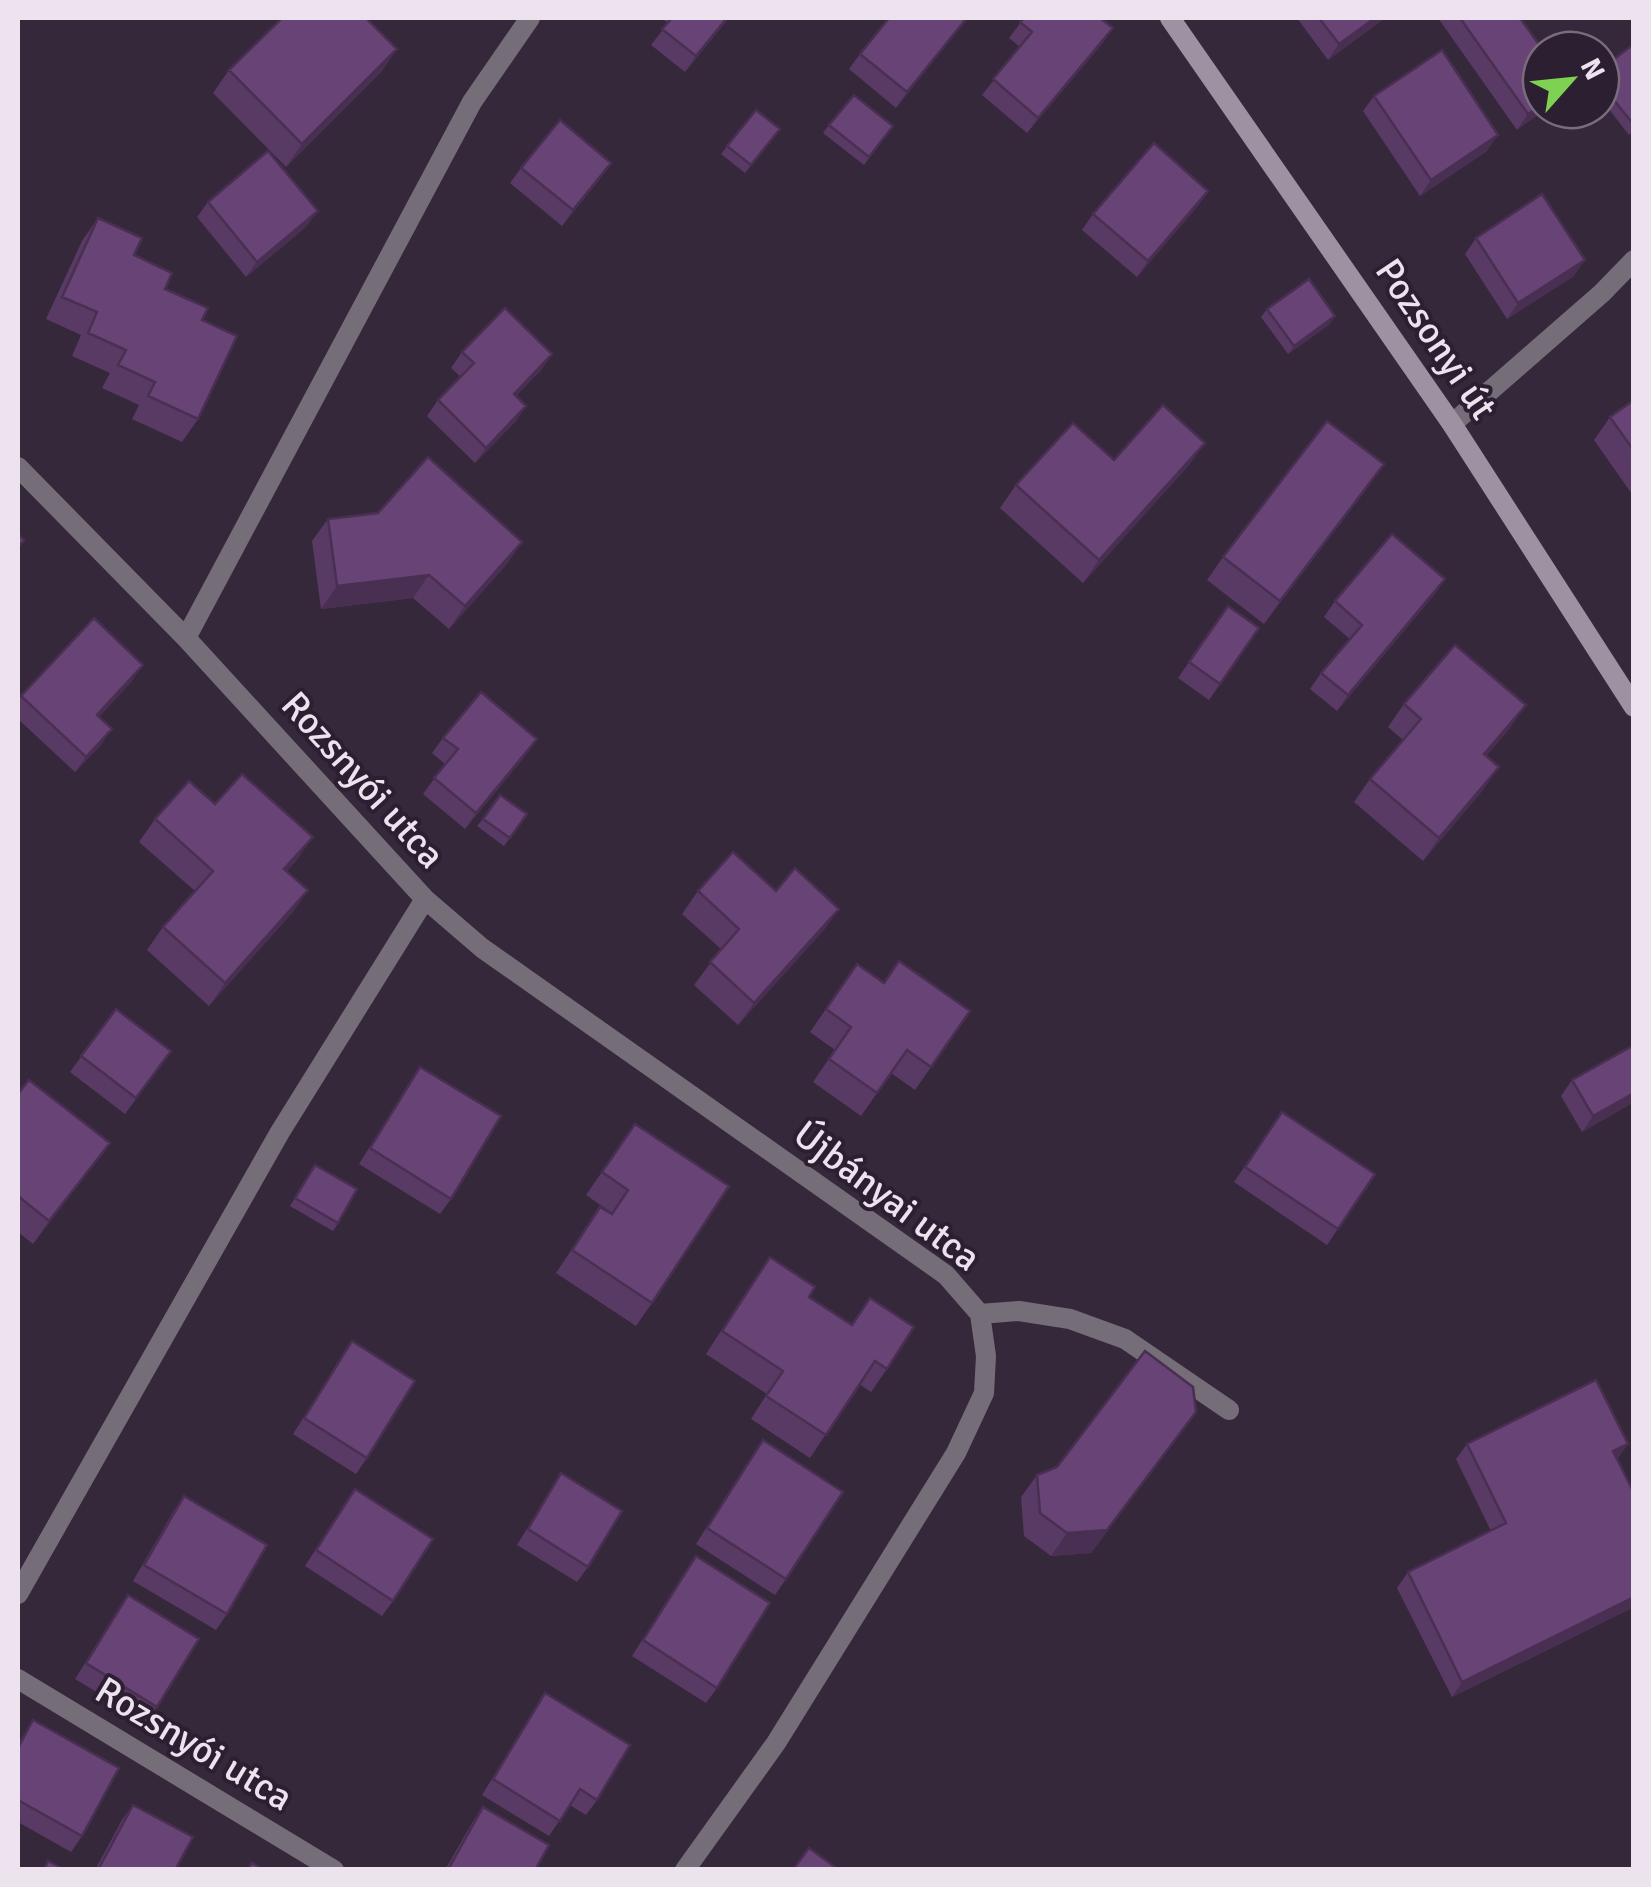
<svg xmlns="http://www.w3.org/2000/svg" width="1651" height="1887" font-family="Signika,sans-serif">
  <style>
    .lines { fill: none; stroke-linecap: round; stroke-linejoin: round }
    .street { stroke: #756e78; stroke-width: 20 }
    .secondary { stroke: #9d92a2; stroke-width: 20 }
    .wall { fill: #593a65 }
    .shaded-wall { fill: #492f52 }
    .building { fill: #684375; stroke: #492f52; stroke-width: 2.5 }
    .labels { text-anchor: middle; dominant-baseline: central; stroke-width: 8; stroke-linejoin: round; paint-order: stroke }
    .street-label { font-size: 38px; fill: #ece3ef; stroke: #2c1f31 }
  </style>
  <rect width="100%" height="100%" fill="#36283b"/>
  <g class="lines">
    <path class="street" d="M1452,424L1602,293L1634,260
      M18,467L186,638L425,899L482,948L946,1275L980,1314L986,1356L984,1393L956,1453L776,1743L685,1870
      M186,638L472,102L530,18
      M980,1314L1019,1311L1070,1319L1125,1339L1229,1410
      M18,1594L280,1132L425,899
      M18,1679L334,1870"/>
    <path class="secondary" d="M1170,18L1452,424L1634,707"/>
  </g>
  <path class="wall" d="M661,18H729L685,72L651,45L668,23Z
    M1024,18L1113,28L1102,44L1027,133L982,95L1020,47L1009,38Z
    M1297,18H1385L1328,60Z
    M1438,18H1520L1541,110L1517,130Z
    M955,34L896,108L849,69L860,54Z
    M1634,44V131L1629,135L1601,99V69Z
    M397,49L381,72L286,167L213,93L229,70Z
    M1374,96L1487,151L1420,196L1363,111Z
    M756,110L780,129L745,173L721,154Z
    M829,125L893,126L864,165L823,133Z
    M521,168L600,179L562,226L510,183Z
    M1208,191L1197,207L1137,277L1082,230L1093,214Z
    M208,202L307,226L246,277L197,217Z
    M98,218L165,289L202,320L198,419L182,442L132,419L139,405L102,388L110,373L72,356L81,335L46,319L82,241Z
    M1476,238L1574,276L1507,319L1465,254Z
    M1267,309L1330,324L1288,354L1261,317Z
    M462,352L552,354L541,370L516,396L526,406L515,422L475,463L427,416L438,400L461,377L451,368Z
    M1634,400V497L1594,440L1610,417Z
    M1205,443L1189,465L1083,583L1000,508L1016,485L1114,460Z
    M1368,487L1264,624L1207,580L1223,557Z
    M328,519L522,542L506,565L449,629L413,598L321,609L312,541Z
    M1445,579L1434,595L1337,711L1310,689L1321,673L1350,639L1324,617L1335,601Z
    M1228,606L1259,628L1209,700L1178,678Z
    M132,681L99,717L101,745L75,772L18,719V702L21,696Z
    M1404,704L1510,728L1486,756L1483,790L1423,861L1354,802L1370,779L1403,740L1388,727Z
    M443,738L526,755L465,829L423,794L445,764L432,753Z
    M215,804L313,837L287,871L308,890L292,913L209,1006L147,950L163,927L195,891L139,842L155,819Z
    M527,814L504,846L477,826L483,819Z
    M698,891H776L839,909L823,931L738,1025L694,985L721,949L682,914Z
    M857,964L884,983L970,1011L915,1090L891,1073L861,1116L813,1082L835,1050L810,1032Z
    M116,1009L171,1051L125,1114L70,1072Z
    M420,1067L451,1199L440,1214L359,1164Z
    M1572,1080L1634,1102L1582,1132L1561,1096Z
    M18,1094L110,1143L33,1244L18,1232Z
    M1282,1112L1375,1174L1327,1245L1234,1182Z
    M635,1124L652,1303L636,1326L556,1273L600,1207L612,1214V1213L586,1195Z
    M315,1165L338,1223L333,1231L290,1206Z
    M754,1280L809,1297L887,1369L871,1392L859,1384L810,1458L751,1419L767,1394L706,1354Z
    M352,1341L367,1458L356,1474L293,1434Z
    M1196,1412L1091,1553L1051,1556L1024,1536L1021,1497L1037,1475Z
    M1467,1444H1628L1617,1459L1634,1493V1607L1452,1697L1397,1588L1408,1572L1491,1531L1456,1459Z
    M752,1456L786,1579L775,1595L696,1544Z
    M561,1473L588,1567L577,1582L517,1545Z
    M355,1489L393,1601L382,1616L305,1566Z
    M184,1496L227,1614L216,1630L133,1581L173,1512Z
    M696,1556L717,1688L706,1703L632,1656Z
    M128,1595L157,1707L146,1722L75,1679Z
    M545,1693L597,1800L586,1815L570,1805L549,1836L482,1795Z
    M33,1720L82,1836L71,1852L18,1822V1744Z
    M133,1805L175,1870H95L122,1820Z
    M483,1807L535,1870H445L472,1823Z"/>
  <path class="shaded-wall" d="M727,18H729L685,72L696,56Z
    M1375,18H1385L1328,60L1339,44Z
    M966,19L955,34L896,108L907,92Z
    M1113,28L1102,44L1027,133L1038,118Z
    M397,49L381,72L286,167L302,144Z
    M1541,105V110H1545L1517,130L1528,114Z
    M1498,135L1487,151L1420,196L1431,180Z
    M611,163L600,179L562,226L573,210Z
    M1208,191L1197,207L1137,277L1148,261Z
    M318,211L307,226L246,277L257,262Z
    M1585,260L1574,276L1507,319L1518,303Z
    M1335,316L1330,324L1288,354L1294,346Z
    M552,354L541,370L503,409L514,394Z
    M526,406L515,422L475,463L486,448Z
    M1205,443L1189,465L1083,583L1099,560Z
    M1384,464L1368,487L1264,624L1280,601Z
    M522,542L506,565L449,629L465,606Z
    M429,575L413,598L321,609L337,586Z
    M1445,579L1434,595L1337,711L1348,695Z
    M143,665L132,681L86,731L97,715Z
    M1526,705L1510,728L1468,777L1484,754Z
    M112,729L101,745L75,772L86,757Z
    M537,739L526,755L465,829L476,813Z
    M1499,767L1483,790L1423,861L1439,838Z
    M313,837L297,860L269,892L284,869Z
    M308,890L292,913L209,1006L225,983Z
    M839,909L823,931L738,1025L754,1003Z
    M1634,1093V1102L1582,1132L1593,1116Z
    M110,1143L94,1165L33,1244L49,1221Z
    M1196,1412L1091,1553L1051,1556L1067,1533Z
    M1628,1444L1617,1460L1613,1451Z
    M1634,1597V1607L1452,1697L1462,1682Z"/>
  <path class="building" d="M282,18H366L397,49L302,144L229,70Z
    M672,18H727L696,56L662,29Z
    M889,18H965L966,19L907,92L860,54Z
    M1024,18H1100L1113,28L1038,118L993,79L1032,32L1020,22Z
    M1319,18H1375L1339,44Z
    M1460,18H1520L1543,50H1541V105L1528,114Z
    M1634,44V125L1601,84V69Z
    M1442,50L1498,135L1431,180L1374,96Z
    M854,95L893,126L869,157L829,125Z
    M756,110L780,129L751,165L727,146Z
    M560,120L611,163L573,210L521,168Z
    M1154,143L1208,191L1148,261L1093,214Z
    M268,151L318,211L257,262L208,202Z
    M1542,194L1585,260L1518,303L1476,238Z
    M98,218L142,238L134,255L172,273L165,289L208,308L202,320L237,336L198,419L148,396L155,382L118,365L126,350L88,333L97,312L62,297Z
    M1309,279L1335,316L1294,346L1267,309Z
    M505,308L552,354L514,394L526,406L486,448L438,400L474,363L462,352Z
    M1634,400V451L1610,417Z
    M1163,405L1205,443L1099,560L1016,485L1073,423L1114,460Z
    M1327,421L1384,464L1280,601L1223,557Z
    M428,457L522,542L465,606L429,575L337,586L328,519L378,513Z
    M18,534L24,540L18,547Z
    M1392,534L1445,579L1348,695L1321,673L1362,625L1335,601Z
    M1228,606L1259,628L1220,684L1189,662Z
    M94,618L143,665L97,715L112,729L86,757L21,696Z
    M1455,645L1526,705L1484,754L1499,767L1439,838L1370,779L1421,719L1404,704Z
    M481,692L537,739L476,813L434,778L458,749L443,738Z
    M242,774L313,837L284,869L308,890L225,983L163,927L213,871L155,819L189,781L215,804Z
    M500,795L527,814L510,838L483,819Z
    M733,852L776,891L795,868L839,909L754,1003L710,962L739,929L698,891Z
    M899,961L970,1011L931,1067L907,1050L877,1093L829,1059L851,1027L826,1009L857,964L884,983Z
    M116,1009L171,1051L136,1098L81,1056Z
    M1634,1045V1093L1593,1116L1572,1080Z
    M420,1067L501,1116L451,1199L370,1148Z
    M29,1080L110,1143L49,1221L18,1196V1094Z
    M1282,1112L1375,1174L1338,1229L1245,1167Z
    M635,1124L729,1186L652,1303L572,1250L600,1207L612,1214L628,1190L602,1172Z
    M315,1165L357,1189L338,1223L295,1198Z
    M770,1257L815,1287L809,1297L852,1325L870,1298L914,1327L887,1369L875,1361L826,1435L766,1396L783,1371L722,1331Z
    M352,1341L415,1381L367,1458L304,1418Z
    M1145,1351L1193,1387L1196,1412L1107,1530L1067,1533L1040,1513L1037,1475L1057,1467Z
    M1596,1380L1628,1444L1613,1451L1634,1493V1597L1462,1682L1408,1572L1506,1523L1467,1444Z
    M763,1440L843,1492L786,1579L707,1528Z
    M561,1473L622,1511L588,1567L528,1529Z
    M355,1489L433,1539L393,1601L316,1550Z
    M184,1496L267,1545L227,1614L144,1565Z
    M696,1556L770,1603L717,1688L643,1640Z
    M128,1595L199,1639L157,1707L86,1663Z
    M545,1693L630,1745L597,1800L580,1789L560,1821L493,1779Z
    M33,1720L119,1768L82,1836L18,1800V1748Z
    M133,1805L193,1837L175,1870H98Z
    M483,1807L549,1845L535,1870H451L449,1868Z
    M809,1848L839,1870H793Z
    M48,1861L65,1870H44Z
    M252,1863L264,1870H248Z"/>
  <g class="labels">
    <g class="street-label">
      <text transform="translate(1436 339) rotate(56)">Pozsonyi út</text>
      <text transform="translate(363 780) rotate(48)">Rozsnyói utca</text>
      <text transform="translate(887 1196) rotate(37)">Újbányai utca</text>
      <text transform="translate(194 1744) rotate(31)">Rozsnyói utca</text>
    </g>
  </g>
  <rect width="1651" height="1887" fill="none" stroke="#ece3ef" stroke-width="40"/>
  <g transform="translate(1571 80) rotate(63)"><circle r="48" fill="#2c1f31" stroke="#796d7d" stroke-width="2.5"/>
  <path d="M0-8L18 38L0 25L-18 38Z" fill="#7ed153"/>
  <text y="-15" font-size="28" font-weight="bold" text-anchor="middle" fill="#ece3ef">N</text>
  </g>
</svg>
